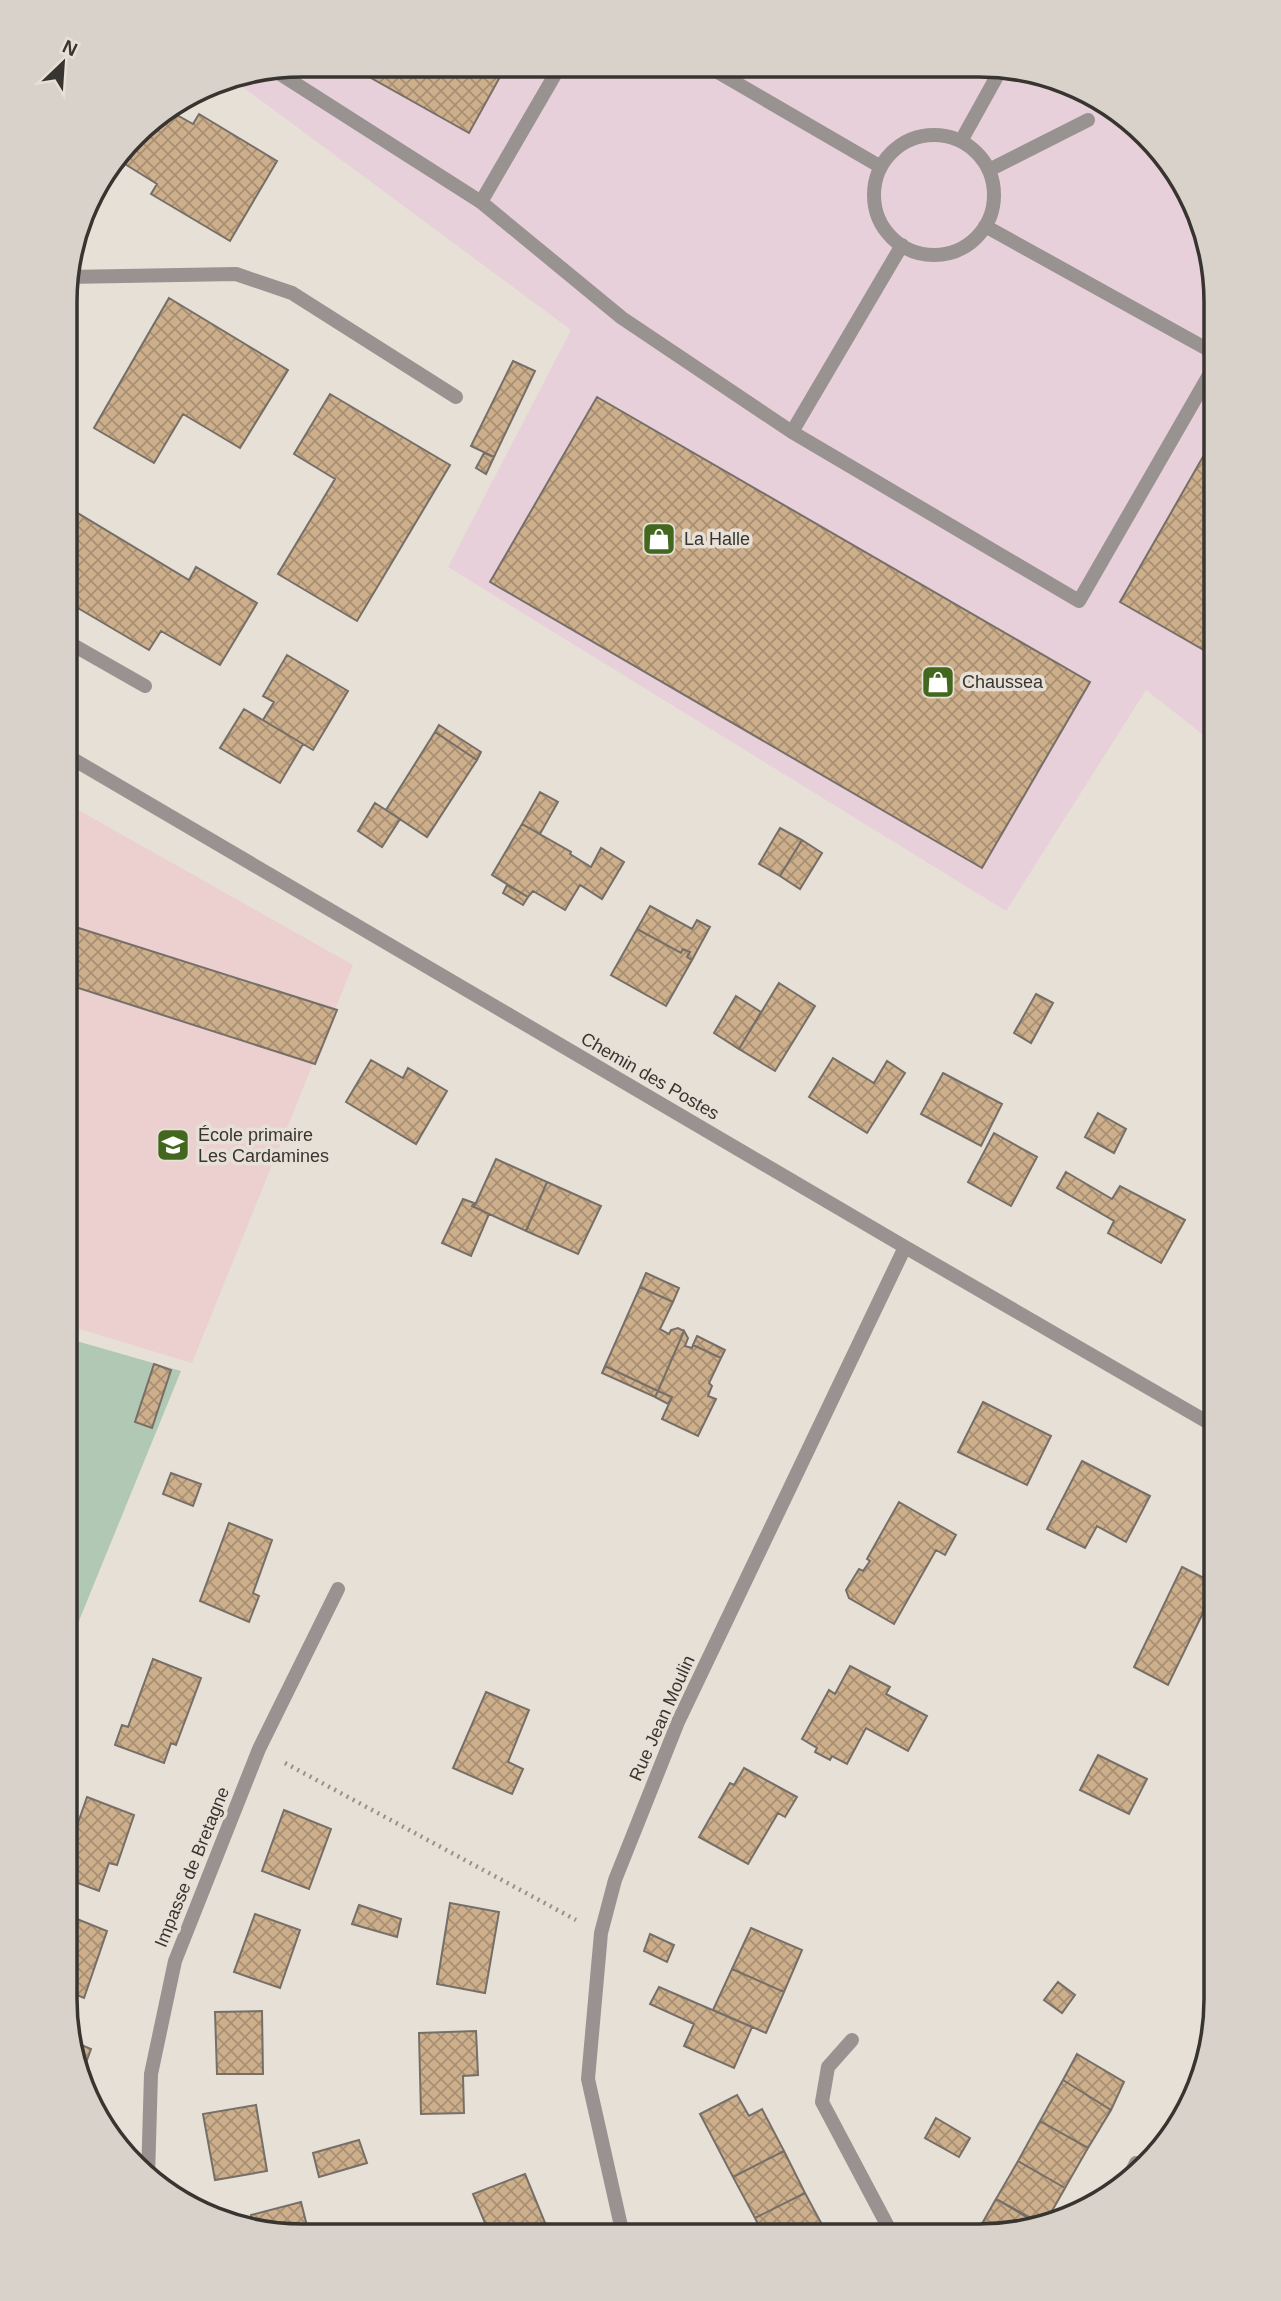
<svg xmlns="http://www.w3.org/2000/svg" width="1281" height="2301" font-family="Arial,sans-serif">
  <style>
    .commercial { fill: #e8d0da }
    .education { fill: #ebd0cf }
    .green { fill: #b1c8b4 }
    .building { fill: url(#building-cross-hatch); stroke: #766f68; stroke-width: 2 }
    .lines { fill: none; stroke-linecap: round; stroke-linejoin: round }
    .path { stroke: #97918b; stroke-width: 4.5; stroke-dasharray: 2 5; stroke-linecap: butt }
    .lane { stroke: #989391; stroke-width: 14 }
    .street { stroke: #989391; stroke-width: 14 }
    .labels { text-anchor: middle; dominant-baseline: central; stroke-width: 7; stroke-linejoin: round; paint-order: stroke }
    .poi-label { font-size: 18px; fill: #383531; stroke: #e7e0d7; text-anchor: start }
    .street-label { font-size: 18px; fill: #383531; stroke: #e7e0d7 }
    .rim { fill: none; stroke: #383531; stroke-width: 3.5 }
  </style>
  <defs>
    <pattern id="building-cross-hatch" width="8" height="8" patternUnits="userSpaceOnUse" patternTransform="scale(1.75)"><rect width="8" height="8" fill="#ceaf8c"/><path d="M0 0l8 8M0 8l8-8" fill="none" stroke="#a88f73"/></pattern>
  </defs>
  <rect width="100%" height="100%" fill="#e7e0d7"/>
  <path class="commercial" d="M302,65L1025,69L1135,123L1204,226L1216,302V745L1146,690L1006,911L448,567L571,330L232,79Z"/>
  <path class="education" d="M66,803L353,965L192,1363L66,1325Z"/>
  <path class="green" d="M66,1338L181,1371L65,1655Z"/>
  <path class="building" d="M348,65L506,66L469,133Z
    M168,110L193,124L199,114L277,161L230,241L151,194L157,184L120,161L113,172L110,170L145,124Z
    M169,298L288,370L240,448L183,414L154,463L94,428Z
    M513,361L535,371L494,457L471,446Z
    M330,394L450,465L357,621L278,574L335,479L294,454Z
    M597,397L1090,682L982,868L490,582Z
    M1216,434V657L1120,602Z
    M484,453L494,457L486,474L476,468Z
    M66,506L189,580L196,567L257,603L220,665L161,631L149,650L66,601Z
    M287,655L348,691L313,750L263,720L274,702L263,696Z
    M244,709L303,744L280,783L220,748Z
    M439,725L481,752L477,760L435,732Z
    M435,732L477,760L427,837L386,810Z
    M540,792L558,802L540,834L522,824Z
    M375,803L400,819L382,847L358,831Z
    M522,824L571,852L570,854L591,867L601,848L624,862L602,899L580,885L565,910L533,891L528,897L492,875Z
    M780,828L802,840L780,876L759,864Z
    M802,840L822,853L800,889L780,876Z
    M507,885L528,897L523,905L503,893Z
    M650,906L692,929L697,920L710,927L692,960L687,957L690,952L683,949L681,953L637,929Z
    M66,924L337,1010L315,1064L66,984Z
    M637,929L681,953L683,949L690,952L687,957L692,960L666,1006L611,975Z
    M779,983L815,1006L775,1071L739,1049Z
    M1036,994L1053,1003L1031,1043L1014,1033Z
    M736,996L761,1012L739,1049L714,1033Z
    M833,1058L874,1083L887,1061L905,1073L867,1133L809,1097Z
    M371,1060L403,1078L408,1068L447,1091L416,1144L346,1102Z
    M943,1073L1002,1104L981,1146L921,1114Z
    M1098,1113L1126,1129L1114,1153L1085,1137Z
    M994,1133L1037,1157L1011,1206L968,1182Z
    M496,1159L547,1182L526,1231L474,1207Z
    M1066,1172L1112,1199L1120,1186L1185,1220L1161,1263L1108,1233L1114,1221L1057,1188Z
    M547,1182L601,1206L578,1254L526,1231Z
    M463,1199L474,1203L472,1206L489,1214L471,1256L442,1243Z
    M646,1273L679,1288L673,1302L640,1287Z
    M640,1287L673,1302L660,1329L669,1334L671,1330L678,1328L684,1331L658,1391L605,1366Z
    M684,1331L688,1338L685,1346L692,1348L693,1345L721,1358L709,1383L712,1386L708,1396L716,1399L698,1436L662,1419L672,1397L658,1391Z
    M697,1336L725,1350L721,1358L693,1345Z
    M154,1364L171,1370L152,1428L135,1422Z
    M605,1366L658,1391L655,1397L602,1373Z
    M658,1391L672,1397L668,1404L655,1397Z
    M983,1402L1051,1436L1027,1485L958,1452Z
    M1082,1461L1150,1496L1126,1542L1097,1526L1085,1548L1047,1529Z
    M171,1473L201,1484L193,1506L163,1494Z
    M899,1502L956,1535L945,1555L936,1550L894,1624L849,1598L846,1590L859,1569L863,1571L870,1561L867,1559Z
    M229,1523L272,1540L253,1593L259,1596L249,1622L200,1601Z
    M1182,1567L1216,1584V1586L1168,1685L1134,1667Z
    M153,1659L201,1678L176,1745L171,1743L164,1763L115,1745L122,1725L128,1727Z
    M850,1666L890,1687L886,1694L927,1716L908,1751L866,1728L847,1764L832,1756L830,1760L815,1752L817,1748L802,1739L829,1690L835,1694Z
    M486,1692L529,1710L508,1762L523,1769L512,1794L453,1768Z
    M1098,1755L1147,1779L1129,1814L1080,1790Z
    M744,1768L797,1797L785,1817L778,1813L748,1864L699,1837L730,1783L734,1785Z
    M87,1797L134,1815L117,1865L109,1863L99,1891L65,1878V1860Z
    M284,1810L331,1829L309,1889L262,1871Z
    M450,1903L499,1912L485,1993L437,1984Z
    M359,1905L401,1919L397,1937L352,1924Z
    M255,1914L300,1930L280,1988L234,1972Z
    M67,1915L107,1931L84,1998L65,1990V1921Z
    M751,1928L802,1950L784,1992L732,1969Z
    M650,1934L674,1945L667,1962L644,1951Z
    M732,1969L784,1992L766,2033L713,2010Z
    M1058,1982L1075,1995L1062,2013L1044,2000Z
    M659,1987L752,2027L734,2068L684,2046L694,2024L650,2004Z
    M262,2011L263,2074H217L215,2012Z
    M476,2031L478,2075L463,2076L464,2113L421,2114L419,2033Z
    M72,2041L91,2049L80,2079L77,2075Z
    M1077,2054L1124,2082L1111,2110L1063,2080Z
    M1063,2080L1111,2110L1088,2148L1040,2121Z
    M737,2095L749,2116L762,2109L784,2151L733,2177L700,2114Z
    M256,2105L267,2171L215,2180L203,2114Z
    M936,2118L970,2138L959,2157L925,2138Z
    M1040,2121L1088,2148L1065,2188L1018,2161Z
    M359,2140L367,2163L319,2177L313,2153Z
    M784,2151L805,2193L755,2218L733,2177Z
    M1018,2161L1065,2188L1044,2225L996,2199Z
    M525,2174L550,2235H490L473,2194Z
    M805,2193L826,2232L819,2236H764L755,2218Z
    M996,2199L1042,2226L975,2236Z
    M301,2202L309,2234H271L254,2227L251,2215Z"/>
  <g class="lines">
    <path class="path" d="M285,1763L576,1920"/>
    <path class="lane" d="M560,66L481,202L622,318L792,432L1079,601L1216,363
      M709,67L881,167
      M274,70L481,202
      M874 195a60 60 0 1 1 120 0a60 60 0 1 1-120 0Z
      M961,141L1001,69
      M989,170L1088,120
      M985,226L1216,354
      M67,277L236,274L292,293L456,397
      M792,432L902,245
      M66,641L145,686"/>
    <path class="street" d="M66,755L905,1247L1216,1427
      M852,2040L828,2067L822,2102L893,2236
      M148,2177L151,2074L175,1961L259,1749L338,1589
      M1124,2186L1136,2163
      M623,2235L588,2079L601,1933L615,1880L678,1722L905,1247"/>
  </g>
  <defs>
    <symbol id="shop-square" viewBox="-11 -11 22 22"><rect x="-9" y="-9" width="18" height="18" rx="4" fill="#43671f" stroke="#e7e0d7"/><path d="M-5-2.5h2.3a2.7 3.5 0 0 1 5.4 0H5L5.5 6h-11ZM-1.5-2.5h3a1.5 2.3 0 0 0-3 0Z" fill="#fff"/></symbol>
    <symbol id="school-square" viewBox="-11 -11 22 22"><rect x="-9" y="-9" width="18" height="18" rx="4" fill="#43671f" stroke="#e7e0d7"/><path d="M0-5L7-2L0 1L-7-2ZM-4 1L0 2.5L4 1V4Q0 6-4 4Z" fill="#fff"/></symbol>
  </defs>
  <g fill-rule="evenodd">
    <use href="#shop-square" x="640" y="520" width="38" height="38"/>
    <use href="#shop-square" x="919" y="663" width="38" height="38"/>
    <use href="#school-square" x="154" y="1126" width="38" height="38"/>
  </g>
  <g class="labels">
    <g class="poi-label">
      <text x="684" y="539">La Halle</text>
      <text x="962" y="682">Chaussea</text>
      <text x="198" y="1135">École primaire<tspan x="198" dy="21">Les Cardamines</tspan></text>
    </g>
    <g class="street-label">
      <text transform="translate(650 1076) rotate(30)">Chemin des Postes</text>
      <text transform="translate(662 1718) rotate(-66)">Rue Jean Moulin</text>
      <text transform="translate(192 1867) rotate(-68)">Impasse de Bretagne</text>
    </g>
  </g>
  <path d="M0 0H1281V2301H0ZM302 77H979A225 225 0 0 1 1204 302V1999A225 225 0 0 1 979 2224H302A225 225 0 0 1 77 1999V302A225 225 0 0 1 302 77Z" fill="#d9d2ca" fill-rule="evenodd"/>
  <path class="rim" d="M302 77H979A225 225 0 0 1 1204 302V1999A225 225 0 0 1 979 2224H302A225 225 0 0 1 77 1999V302A225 225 0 0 1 302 77Z"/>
  <g transform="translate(63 63) rotate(25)" stroke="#e7e0d7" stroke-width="5" paint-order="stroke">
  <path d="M0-5L12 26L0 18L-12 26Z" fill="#383531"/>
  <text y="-10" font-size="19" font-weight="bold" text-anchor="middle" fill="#383531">N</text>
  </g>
</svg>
